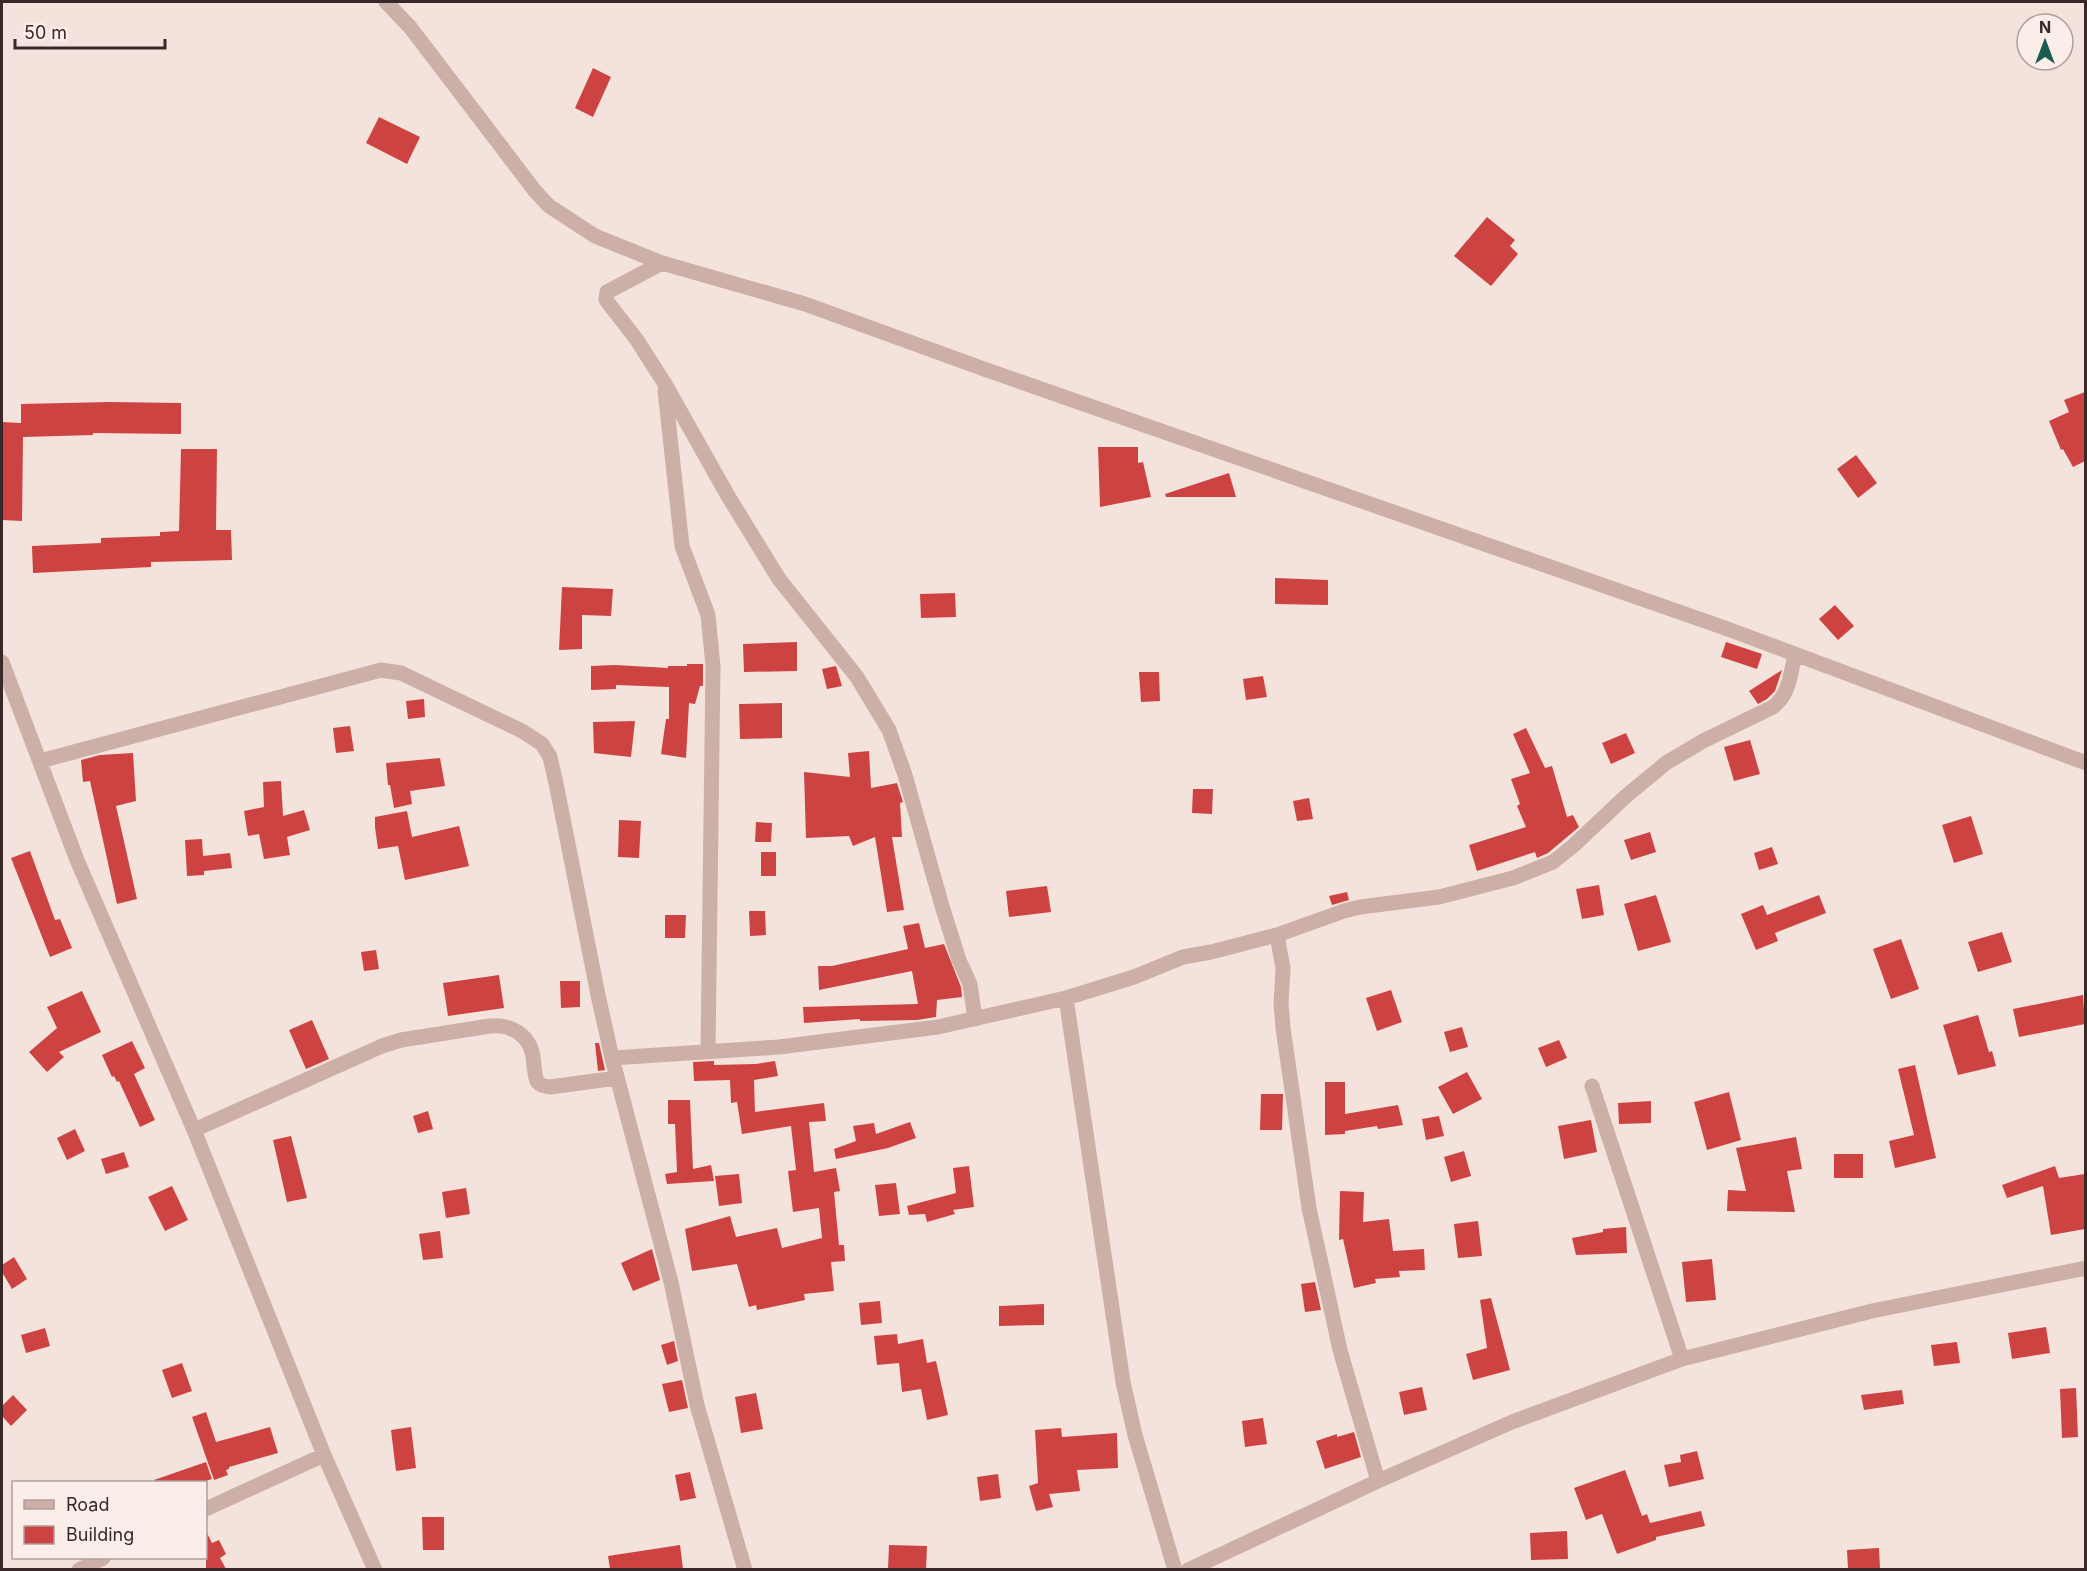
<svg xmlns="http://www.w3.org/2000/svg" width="2087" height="1571" font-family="Inter,sans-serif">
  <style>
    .building { fill: #cd4341 }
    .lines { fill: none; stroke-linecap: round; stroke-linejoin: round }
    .minor { stroke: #ccb0a7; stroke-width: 15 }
  </style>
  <rect width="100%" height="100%" fill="#f3e3dc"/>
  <path class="building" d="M593,68L611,77L593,117L575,108Z
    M379,117L420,137L407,164L366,143Z
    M1487,217L1515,240L1510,246L1518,254L1491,286L1454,256Z
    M2085,392V461L2073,467L2063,449L2061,450L2049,421L2069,412L2064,400Z
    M110,402L181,403V434L93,433V435L23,437L22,521L2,520V422L21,423V404Z
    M1098,447H1138V463L1143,462L1151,497L1100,507Z
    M181,449H217L216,530H231L232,560L151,562V567L33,573L32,546L101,543V538L160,536V532L179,531Z
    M1856,455L1877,483L1858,498L1837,469Z
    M1229,473L1236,497H1166L1165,494Z
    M1275,578L1328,580V605L1275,604Z
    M562,587L613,589L611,616L582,615V649L559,650Z
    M955,593L956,617L921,618L920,594Z
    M1835,605L1854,626L1838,640L1819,619Z
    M797,642V671L744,672L743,644Z
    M1726,642L1762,654L1757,669L1721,657Z
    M687,664H703V686H700L695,704L689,703L686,758L661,754L666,719H669V687L616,685V689L591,690V666L615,665L668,668V666H687Z
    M836,666L842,686L827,689L822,669Z
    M1782,670L1775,691L1767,699L1758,704L1749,691Z
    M1139,672H1159L1160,701L1141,702Z
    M1263,676L1267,697L1246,700L1243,679Z
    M424,699L425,717L408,719L406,701Z
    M782,703V738L740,739L739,704Z
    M635,721L631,757L594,753L593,722Z
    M350,726L354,751L336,753L333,728Z
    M1526,728L1545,768L1552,766L1567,817L1573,815L1579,827L1548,853L1537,858L1535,852L1477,871L1469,845L1526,827L1517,806L1520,804L1511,779L1530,773L1513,734Z
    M1626,733L1635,753L1611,764L1602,743Z
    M1750,740L1760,774L1734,781L1724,747Z
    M869,751L871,788L897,783L903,802L900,803L902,837H892L904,910L887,912L875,837L853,846L849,836L806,838L804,772L850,777L848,753Z
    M133,753L136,801L116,806L137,899L117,904L90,781L83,782L81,760L100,755Z
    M440,758L445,786L410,791L412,804L394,808L390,785H388L386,763Z
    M281,781L283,816L304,810L310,830L287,837L290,855L264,859L259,834L248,836L244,811L264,807L263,782Z
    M1193,789H1213L1212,814L1192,813Z
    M1309,798L1313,819L1297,821L1293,801Z
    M407,811L412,837L459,826L469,866L405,880L398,846L378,849L375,827V817Z
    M1971,816L1983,854L1954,863L1942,825Z
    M619,820L641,821L639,858L618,857Z
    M756,822L772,823L771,842H755Z
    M1650,832L1656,852L1631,860L1624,840Z
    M202,839L203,856L230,853L232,868L204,871V875L187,876L185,840Z
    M1772,847L1778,864L1759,870L1754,853Z
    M30,851L55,920L60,919L72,948L50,957L11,858Z
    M761,852H776V876H761Z
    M1599,885L1604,915L1582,919L1576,889Z
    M1047,886L1051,912L1009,917L1006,891Z
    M1347,892L1349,900L1332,905L1329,896Z
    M1656,895L1671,942L1638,951L1624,904Z
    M1819,895L1826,913L1775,933L1778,941L1756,950L1741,914L1763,905L1767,915Z
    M749,911H765L766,935L750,936Z
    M665,915H686L685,938H665Z
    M919,923L925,948L944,944L961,987L962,997L937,1000L936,1017L917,1020L860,1021V1019L804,1023L803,1007L918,1004L912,971L819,990L818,966H832L908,949L903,926Z
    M2002,932L2012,962L1978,972L1968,942Z
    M1901,939L1919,989L1891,999L1873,949Z
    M376,950L379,969L364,971L361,952Z
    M499,975L504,1008L448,1016L443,983Z
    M560,981H580V1007L561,1008Z
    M1391,990L1402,1022L1377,1031L1366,998Z
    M82,991L101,1032L59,1052L64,1057L47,1072L29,1052L57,1028L47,1007Z
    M2083,995L2085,1024L2019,1037L2013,1009Z
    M1978,1015L1989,1052L1992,1051L1996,1066L1958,1075L1943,1025Z
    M312,1020L329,1059L306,1069L289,1030Z
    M1462,1027L1468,1047L1450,1052L1444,1032Z
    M1559,1040L1567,1058L1546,1067L1538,1048Z
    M132,1041L145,1068L134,1074L155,1120L140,1127L119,1081L117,1082L114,1076L112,1077L102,1055Z
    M595,1043H599L605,1070L598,1071Z
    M714,1061V1065L756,1064L775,1061L778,1076L754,1080L755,1112L824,1103L826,1121L809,1122L814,1172L836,1168L840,1191L834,1192L839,1245H844L845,1261L831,1262L834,1291L804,1294L805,1300L757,1310L756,1305L749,1307L737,1264L692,1271L685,1229L730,1216L736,1237L777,1228L782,1248L822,1238L819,1208L793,1212L788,1171L796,1170L791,1126L742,1134L737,1102L731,1103L730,1080L694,1081L693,1062Z
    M1915,1065L1936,1158L1895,1168L1889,1141L1914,1135L1898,1069Z
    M1467,1072L1482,1099L1453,1114L1438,1087Z
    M1325,1082H1345V1114L1398,1105L1403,1125L1378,1129L1377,1126L1345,1131V1134L1325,1135Z
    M1729,1092L1741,1140L1707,1150L1694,1102Z
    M1261,1094H1283L1282,1130H1260Z
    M668,1100H690L693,1169L711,1165L714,1181L667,1184L665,1174L677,1172L675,1124H668Z
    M1651,1101V1123L1619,1124L1618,1103Z
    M428,1111L433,1129L418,1133L413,1116Z
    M1439,1116L1444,1136L1426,1140L1422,1119Z
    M1591,1120L1597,1152L1564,1159L1558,1126Z
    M910,1122L916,1138L888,1148L836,1159L834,1149L856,1141L853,1126L874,1123L876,1134Z
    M75,1129L85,1151L67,1160L57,1138Z
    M291,1136L307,1198L287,1202L273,1140Z
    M1796,1137L1802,1169L1787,1171L1795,1212L1727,1211L1728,1190L1746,1191L1736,1148Z
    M1464,1151L1471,1176L1451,1182L1444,1157Z
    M124,1152L129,1167L106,1174L101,1159Z
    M1834,1154H1863V1178H1834Z
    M969,1166L974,1207L953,1210L955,1214L927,1222L925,1214L909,1215L907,1206L956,1193L953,1168Z
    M2055,1166L2059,1178L2085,1174V1229L2051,1235L2043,1186L2007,1198L2002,1185Z
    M739,1174L742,1203L719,1206L715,1176Z
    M896,1183L900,1214L879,1216L875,1185Z
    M172,1186L188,1220L165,1231L148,1197Z
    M466,1188L470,1214L446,1218L442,1192Z
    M1340,1191L1364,1192L1363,1222L1389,1219L1393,1251L1424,1249L1425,1270L1399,1271L1400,1277L1375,1279L1376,1283L1354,1288L1343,1239L1339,1240Z
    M1478,1221L1482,1256L1458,1258L1454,1224Z
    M1626,1227L1627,1253L1576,1255L1572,1238L1603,1232V1229Z
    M440,1231L443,1258L423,1260L419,1234Z
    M652,1249L660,1280L633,1291L621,1263Z
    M14,1257L27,1279L12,1289L2,1272V1265Z
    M1712,1259L1716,1300L1686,1302L1682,1262Z
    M1315,1282L1321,1310L1305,1312L1301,1284Z
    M1491,1298L1510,1370L1473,1380L1466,1354L1487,1348L1480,1300Z
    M880,1301L882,1323L861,1325L859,1303Z
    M1044,1304V1325L999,1326V1306Z
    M2046,1327L2050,1353L2012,1359L2008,1333Z
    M45,1328L50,1346L26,1353L21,1335Z
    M897,1334L898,1344L923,1339L927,1363L936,1361L948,1415L927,1420L921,1389L902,1392L899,1363L877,1365L874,1336Z
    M674,1341L678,1361L667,1365L661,1345Z
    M1957,1342L1960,1363L1934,1366L1931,1345Z
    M182,1363L192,1391L172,1398L162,1370Z
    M682,1380L688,1408L669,1412L662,1384Z
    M1422,1387L1427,1410L1404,1415L1399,1392Z
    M2076,1388L2078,1437L2062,1438L2060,1389Z
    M1902,1390L1904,1404L1864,1410L1861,1395Z
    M756,1393L763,1429L741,1433L735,1397Z
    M13,1395L27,1410L11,1426L2,1416V1406Z
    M206,1412L216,1442L270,1427L278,1453L229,1467V1469L226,1470L228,1475L214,1480L192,1417Z
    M1263,1418L1267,1444L1245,1447L1242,1421Z
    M411,1427L416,1468L396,1471L391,1430Z
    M1061,1428L1062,1437L1117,1433L1118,1468L1077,1470L1080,1491L1049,1494L1053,1507L1036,1511L1029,1486L1038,1483L1035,1430Z
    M1354,1432L1361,1457L1325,1469L1316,1441L1337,1434V1437Z
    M1697,1451L1704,1479L1669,1487L1664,1465L1681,1462L1680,1455Z
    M206,1462L212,1479L203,1482H154V1480Z
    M1625,1470L1642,1516L1647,1514L1650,1523L1701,1511L1705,1526L1656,1537V1540L1617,1554L1602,1514L1586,1520L1574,1488Z
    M690,1472L696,1498L680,1501L675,1475Z
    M998,1474L1001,1498L980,1501L977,1477Z
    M422,1517H444V1550H423Z
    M206,1531L212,1543L219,1540L226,1554L220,1558L226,1569H206Z
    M1567,1531L1568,1559L1531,1560L1530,1533Z
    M680,1545L683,1569H610L608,1556Z
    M889,1545L927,1546L926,1569H888Z
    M1879,1548L1880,1569H1848L1847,1550Z"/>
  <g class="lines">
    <path class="minor" d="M386,2L410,27L535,191L549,206L595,236L662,263L805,304L984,369L1725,628L2086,763
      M662,263L607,292L606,300L637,340L665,384L728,496L779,579L857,677L889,730L905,775L942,906L959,960L970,984L975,1019
      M665,391L682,546L708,615L713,666L708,1051
      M2,662L77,860L194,1130L324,1455L375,1570
      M40,761L381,670L401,673L522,731L542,744L550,757L557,788L598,995L612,1058L671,1282L697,1405L745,1570
      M1277,935L1283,968L1281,1003L1283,1028L1309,1208L1340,1350L1378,1481
      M1066,998L1123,1382L1135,1435L1175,1570
      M612,1058L779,1047L938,1027L1066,998L1134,977L1183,957L1211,952L1277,935L1344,911L1360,907L1439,897L1513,878L1553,862L1573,846L1625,797L1666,763L1703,741L1773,707C1790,693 1790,675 1795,655
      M1592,1086L1682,1359
      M194,1130L382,1046L401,1040L490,1026C510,1024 529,1034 533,1056C534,1064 534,1074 537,1081C540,1086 545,1086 550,1087L617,1078
      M206,1509L324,1455
      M79,1570L103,1558
      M1188,1570L1378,1481L1512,1422L1682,1359L1872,1311L2086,1268"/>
  </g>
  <rect width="2087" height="1571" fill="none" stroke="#382928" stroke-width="6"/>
  <rect x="12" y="1481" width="195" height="78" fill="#fbeee9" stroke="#ad9f9c" stroke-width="1.5"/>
  <rect x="24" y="1500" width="30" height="9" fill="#ccb0a7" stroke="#ad9f9c" stroke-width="1.5"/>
  <text x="66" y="1511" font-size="18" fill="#382928">Road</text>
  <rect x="24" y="1526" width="30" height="18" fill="#cd4341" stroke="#ad9f9c" stroke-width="1.5"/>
  <text x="66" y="1541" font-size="18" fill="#382928">Building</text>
  <g transform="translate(2045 42)"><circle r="28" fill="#fbeee9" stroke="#ad9f9c" stroke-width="1.5"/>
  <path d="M0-4.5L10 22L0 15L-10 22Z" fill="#1b5c52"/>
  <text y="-9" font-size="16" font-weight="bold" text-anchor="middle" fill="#382928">N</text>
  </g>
  <path d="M15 39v9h150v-9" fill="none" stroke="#382928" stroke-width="3"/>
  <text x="24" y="39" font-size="18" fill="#382928" stroke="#fbeee9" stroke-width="4.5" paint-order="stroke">50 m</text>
</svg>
